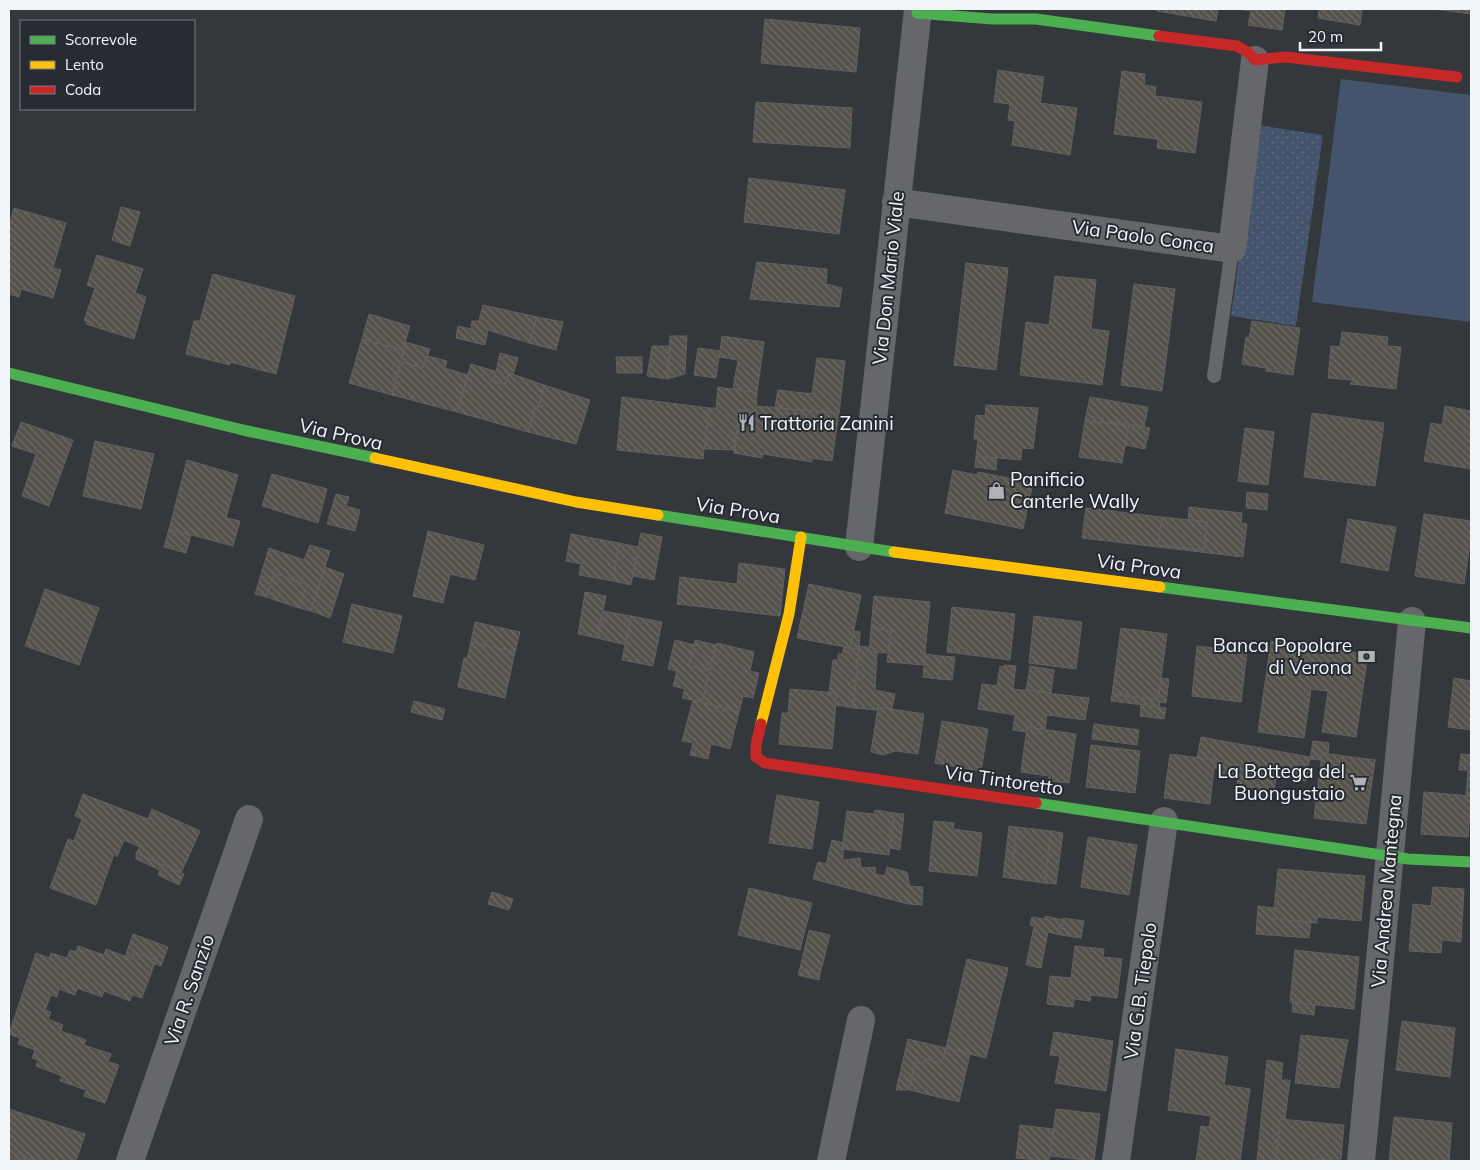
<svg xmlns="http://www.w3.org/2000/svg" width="1480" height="1170" font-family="Mulish,sans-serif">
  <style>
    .green { fill: #44546c }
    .park { fill: url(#park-dots) }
    .building { fill: url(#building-back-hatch); stroke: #616161 }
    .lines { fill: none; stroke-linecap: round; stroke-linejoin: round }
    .lane { stroke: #66676a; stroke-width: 14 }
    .street { stroke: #66676a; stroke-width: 28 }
    .fast { stroke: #4caf50; stroke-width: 11 }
    .slow { stroke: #ffc107; stroke-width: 11 }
    .jam { stroke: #c62828; stroke-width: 11 }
    .labels { text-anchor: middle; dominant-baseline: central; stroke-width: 4; stroke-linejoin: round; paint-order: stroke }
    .street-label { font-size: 19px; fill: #f2f5fa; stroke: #272c33 }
    .poi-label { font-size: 19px; fill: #f2f5fa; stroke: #272c33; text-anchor: start }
  </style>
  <defs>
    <pattern id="park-dots" width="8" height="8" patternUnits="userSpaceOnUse" patternTransform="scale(1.25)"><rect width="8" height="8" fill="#44546c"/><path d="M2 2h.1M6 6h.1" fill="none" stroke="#5f6d82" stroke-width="1.8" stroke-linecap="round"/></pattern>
    <pattern id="building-back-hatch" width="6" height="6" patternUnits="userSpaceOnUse" patternTransform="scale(1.25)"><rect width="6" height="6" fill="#55524c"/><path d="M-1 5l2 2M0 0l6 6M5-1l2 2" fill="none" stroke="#6e6c67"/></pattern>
  </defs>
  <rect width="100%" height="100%" fill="#34373b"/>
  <path class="green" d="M1341,79L1471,95V322L1312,302Z"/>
  <path class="park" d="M1257,125L1323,135L1296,326L1231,316Z"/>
  <path class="building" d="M1157,9H1218L1216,21L1157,11Z
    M1236,9H1285L1282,30L1248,25L1251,11Z
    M1319,9H1362L1360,25L1318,18Z
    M1434,9H1471V14Z
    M765,19L860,28L856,72L761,63Z
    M998,70L1044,77L1040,103L1077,108L1070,155L1012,145L1015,121L1008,120L1010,104L994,102Z
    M1122,71L1145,74L1144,85L1156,87L1155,96L1202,102L1195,153L1157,148L1158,139L1114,134Z
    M756,102L852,108L850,148L753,142Z
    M749,178L845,190L839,234L744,222Z
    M121,207L140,212L130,246L112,240Z
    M14,208L66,223L53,268L61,270L53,298L21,289L19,297L9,294V227Z
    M97,255L143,269L135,293L146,297L134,339L86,324L87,321H84L95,288L87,285Z
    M757,262L827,269L826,284L842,288L839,307L750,299Z
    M966,263L1008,268L996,370L954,365Z
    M213,274L295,296L276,374L230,362V365L186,354L194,321H200Z
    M1055,276L1096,280L1091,329L1109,331L1102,385L1020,375L1026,322L1049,325Z
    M1134,284L1175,289L1162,391L1121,385Z
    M483,305L537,317L529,343L488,330L485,345L456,338L458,326L471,329L472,321H479Z
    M369,314L410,326L403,350L362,339Z
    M537,317L563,322L556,350L529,343Z
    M1252,321L1300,328L1293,375L1266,371V368L1242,364L1246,337L1249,338Z
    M1342,332L1388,337L1387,346L1401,347L1396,389L1350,384L1353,380L1328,378L1331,346L1340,347Z
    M670,336H687L685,374L667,379Z
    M722,336L764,342L757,393L733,389L738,360L719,357Z
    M362,339L404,351L392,395L349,383Z
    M405,342L430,349L423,368L401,362Z
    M652,346H670L667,379L647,376Z
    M698,348L720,351L716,378L694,375Z
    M500,353L518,358L513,375L509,373L505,385L494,381Z
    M428,356L447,361L445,368L468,375L457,412L392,395L401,362L423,368Z
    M616,357H642V373H617Z
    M817,358L845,361L839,413L775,408L778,390L812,394Z
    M471,364L495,371L494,381L505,385L509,373L544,385L539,407L535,406L528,432L457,412Z
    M544,385L590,400L576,444L528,432L535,406L539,407Z
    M718,387L757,393L756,412L739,410L735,450L705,449L709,408H716Z
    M622,397L709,408L703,459L617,450Z
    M1090,397L1148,407L1144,427L1085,421Z
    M986,405L1038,408L1033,449L1022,448L1021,460L976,456L978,439H974L976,415L985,416Z
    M757,406L839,413L832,461L812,458V462L763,454L762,458L734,453L739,410L756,412Z
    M1445,406L1471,411V469L1424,461L1431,423L1442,425Z
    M1312,413L1384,423L1375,486L1304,477Z
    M1085,421L1129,424L1122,463L1079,457Z
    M21,422L73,440L49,506L22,496L36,454L12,446Z
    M1129,424L1150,428L1145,449L1125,445Z
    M1245,428L1274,432L1268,485L1238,481Z
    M95,441L154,454L141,509L83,496Z
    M976,456L997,458L996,470L975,467Z
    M187,460L238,475L226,518L240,521L233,546L169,529Z
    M953,470L977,475L978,472L1033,483L1023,529L945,513Z
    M272,474L327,489L318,523L262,506Z
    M1247,492L1268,494L1267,510L1246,508Z
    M336,494L349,497L346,506L360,510L355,531L327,524Z
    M1189,507L1242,513L1241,523L1247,524L1243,557L1082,538L1086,508L1162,517L1158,545L1204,550L1207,522L1188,520Z
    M1424,514L1471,521V537L1464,584L1415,576Z
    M1162,517L1207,522L1204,550L1158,545Z
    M1348,519L1396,527L1388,571L1341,562Z
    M169,529L191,535L186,553L164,547Z
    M428,531L484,545L475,580L450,574L443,603L413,596Z
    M641,533L662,537L654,580L633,576Z
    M571,534L619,543L613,581L579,575L581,564L566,561Z
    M619,543L638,547L631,585L613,581Z
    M310,545L330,551L311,611L299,608L307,585L274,573L266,597L255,594L269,548L304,560Z
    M739,563L785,569L780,616L677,604L680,577L737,584Z
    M325,567L344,574L330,618L311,611Z
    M274,573L307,585L299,608L266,597Z
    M809,584L861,595L850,648L797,638Z
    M45,589L99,608L79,665L25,646Z
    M585,592L606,596L597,638L578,634Z
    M874,596L930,602L924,665L887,662L891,631L871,628Z
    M352,604L402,616L393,653L343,642Z
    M952,607L1015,614L1010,660L947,652Z
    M604,611L631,616L626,645L597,638Z
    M631,616L662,622L653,666L622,660Z
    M1034,616L1082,622L1076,669L1029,663Z
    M475,622L520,632L515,652L471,642Z
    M871,628L891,631L888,653L869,652Z
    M1121,628L1167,634L1158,700L1112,694Z
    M854,631L860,632L859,649L850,648Z
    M675,640L694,645L689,666L709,671L702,702L682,698L685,689L673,686L677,671L668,669Z
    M695,640L716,645L709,671L689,666Z
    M1271,641L1368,654L1356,737L1322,732L1328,691L1311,689L1304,738L1258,732Z
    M471,642L515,652L505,698L458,687L464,658L467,659Z
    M717,643L754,652L750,671L759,673L753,698L743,696L739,712L702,703Z
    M859,646L869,647V652H877L875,690L895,694L892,709L878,707L877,710L853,708Z
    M1197,646L1247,652L1241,702L1192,696Z
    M844,647L859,649L853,708L836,705L837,693L829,692L833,660H838V654H842Z
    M925,654L941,656L938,679L923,677Z
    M941,656L955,657L952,680L938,679Z
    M1004,665L1016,666L1013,689L1089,698L1085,720L1047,715L1045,730L1027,727L1026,732L1013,730L1015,715L978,709L982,684L997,686L1000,666L1004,667Z
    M1030,666L1054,670L1051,693L1026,690Z
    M1161,678L1169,679L1166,703L1160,702L1159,707L1111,701L1112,694L1158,700Z
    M1454,678L1471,681V730L1448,727Z
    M790,689L837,693L832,749L779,744L782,713H788Z
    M693,700L739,712L730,749L711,744L708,759L690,755L693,743L682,741Z
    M414,701L445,709L442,720L411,712Z
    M1141,705L1166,708L1164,719L1140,716Z
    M878,707L924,714L918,754L895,751L883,755L871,752Z
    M942,721L988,729L981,771L935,763Z
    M1094,724L1139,730L1137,745L1092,739Z
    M1027,727L1076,734L1069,783L1048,781L1049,776L1021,772Z
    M1201,737L1310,757L1306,781L1276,776L1274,792L1237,785L1238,779L1220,776L1221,769L1214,768L1215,760L1197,758Z
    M1313,741L1329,743L1328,754L1322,753L1321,760L1310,759Z
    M1091,745L1140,751L1135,793L1086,787Z
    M1322,753L1375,760L1366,824L1314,818Z
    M1170,754L1215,760L1210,804L1164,798Z
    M1461,754L1471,755V796H1466L1468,770H1459Z
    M1424,792L1471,796L1468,837L1421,834Z
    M83,794L148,819L152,809L200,831L181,873L136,853L140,847L124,840L117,857L114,854L96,905L50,888L68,839L74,841L82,819L75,816Z
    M777,795L819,802L812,849L769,843Z
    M875,810L894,813L889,855L842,849L847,811L874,814Z
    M894,813L904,814L900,850L890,848Z
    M934,821L954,823L953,829L982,833L977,876L929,871Z
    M1009,826L1017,827L1013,862L1016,863L1015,879L1003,877Z
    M1017,827L1051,831L1045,883L1015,879L1016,863L1013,862Z
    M1051,831L1063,833L1056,884L1045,883Z
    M1088,837L1137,845L1129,895L1081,887Z
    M832,840L843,843V860L860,858L861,868L875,867L876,874L885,876L887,867L907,872L910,886L923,887L922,905L908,904L813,879L818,862L826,864Z
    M136,853L184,874L179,885L158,875L160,870L136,859Z
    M1278,869L1365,876L1361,921L1317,917V923L1273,919Z
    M1433,887L1464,889L1461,942L1442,940L1441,953L1409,951L1413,904L1431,906Z
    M749,888L812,903L800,950L738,935Z
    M492,892L513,899L509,910L488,904Z
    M1258,906L1274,908L1273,919L1311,922L1309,938L1256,934Z
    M1046,916L1063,920L1061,935L1048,932L1041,968L1026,965L1034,926L1030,925L1032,917L1044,919Z
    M1063,918L1084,921L1081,938L1061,935Z
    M809,930L830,935L820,974L800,968Z
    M133,934L168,947L161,966L155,964L156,960L134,952L132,959L125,957Z
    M78,946L104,955L106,949L132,959L134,952L156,960L142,998L132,995L130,1001L104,991L102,997L77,988L75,995L59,989L57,997L51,995L45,1010L51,1012L48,1019L63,1025L61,1031L86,1040L84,1045L111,1054L108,1062L119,1065L105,1103L84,1096L86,1090L60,1081L62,1076L36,1066L38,1060L32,1058L35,1050L18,1044L20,1038L9,1034L36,953L49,958L51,953L67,958L70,950L76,952Z
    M1075,946L1104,949L1103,957L1122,959L1117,998L1091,995L1090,1001L1074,999L1073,1007L1047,1004L1050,976L1071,978Z
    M1295,950L1359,957L1354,1009L1290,1002Z
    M967,959L1008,968L986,1058L946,1048Z
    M800,968L820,974L819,980L798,975Z
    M1293,1002L1315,1005L1314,1015L1292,1012Z
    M1402,1021L1455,1028L1450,1077L1396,1070Z
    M1054,1032L1113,1041L1106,1091L1055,1083L1060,1056L1050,1055Z
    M1301,1035L1348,1040L1339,1088L1295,1083Z
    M908,1039L946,1048L942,1063L925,1059L923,1064L915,1062L909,1090H896Z
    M946,1048L970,1054L959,1102L909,1090L915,1062L923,1064L925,1059L942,1063Z
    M1176,1049L1228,1057L1224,1085L1250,1089L1240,1161H1196L1201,1126L1209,1127L1211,1116L1168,1110Z
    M1267,1060L1283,1063L1281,1080H1290L1285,1119H1280L1276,1161H1257Z
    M9,1109L85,1134L76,1161L9,1159Z
    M1056,1109L1100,1114L1094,1161L1050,1156Z
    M1394,1117L1452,1123L1449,1161H1389Z
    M1280,1119L1344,1125L1341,1159L1276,1161Z
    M1020,1125L1053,1129L1049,1161L1016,1158Z"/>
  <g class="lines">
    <path class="lane" d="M1214,376L1232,249"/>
    <path class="street" d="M896,202L1232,249L1255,60
      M859,547L918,9
      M130,1161L249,819
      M831,1161L861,1020
      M1116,1161L1164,821
      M1361,1161L1412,621"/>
    <path class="fast" d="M917,13L992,19H1036L1159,36
      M9,373L243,430L375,458
      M658,515L894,552
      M1160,587L1471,628
      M1036,803L1408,859L1471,862"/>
    <path class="slow" d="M375,458L576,502L658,515
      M894,552L1160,587
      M761,724L789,614L801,537"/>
    <path class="jam" d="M1159,36L1237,46L1249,53L1255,60L1285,57L1457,77
      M761,724L756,745V757L765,763L1036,803"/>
  </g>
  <defs>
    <symbol id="restaurant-bare" viewBox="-9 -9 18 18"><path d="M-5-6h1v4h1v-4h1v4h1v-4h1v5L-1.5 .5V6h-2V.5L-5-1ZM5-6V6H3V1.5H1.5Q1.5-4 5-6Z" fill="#b0b2b7" stroke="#272c33" stroke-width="2.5" paint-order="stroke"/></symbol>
    <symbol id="shop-bare" viewBox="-9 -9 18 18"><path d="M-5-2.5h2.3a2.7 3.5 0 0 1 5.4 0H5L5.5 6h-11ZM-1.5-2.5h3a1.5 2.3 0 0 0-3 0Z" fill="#b0b2b7" stroke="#272c33" stroke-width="2.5" paint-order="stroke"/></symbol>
    <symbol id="bank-bare" viewBox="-9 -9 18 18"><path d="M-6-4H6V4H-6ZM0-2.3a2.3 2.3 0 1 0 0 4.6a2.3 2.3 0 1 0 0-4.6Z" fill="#b0b2b7" stroke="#272c33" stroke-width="2.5" paint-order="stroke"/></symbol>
    <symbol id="supermarket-bare" viewBox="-9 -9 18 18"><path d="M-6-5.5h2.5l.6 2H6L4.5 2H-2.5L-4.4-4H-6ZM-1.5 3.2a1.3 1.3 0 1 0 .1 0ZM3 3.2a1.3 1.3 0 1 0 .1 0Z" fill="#b0b2b7" stroke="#272c33" stroke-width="2.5" paint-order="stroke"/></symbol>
  </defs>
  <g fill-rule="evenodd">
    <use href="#restaurant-bare" x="734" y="410" width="25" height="25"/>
    <use href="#shop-bare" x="984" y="478" width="25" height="25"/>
    <use href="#bank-bare" x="1354" y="644" width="25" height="25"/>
    <use href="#supermarket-bare" x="1346" y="770" width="25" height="25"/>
  </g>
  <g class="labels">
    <g class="street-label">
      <text transform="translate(1143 236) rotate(8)">Via Paolo Conca</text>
      <text transform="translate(888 278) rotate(-84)">Via Don Mario Viale</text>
      <text transform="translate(341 434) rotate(13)">Via Prova</text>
      <text transform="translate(738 510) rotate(9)">Via Prova</text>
      <text transform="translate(1139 566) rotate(8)">Via Prova</text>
      <text transform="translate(1004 780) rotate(8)">Via Tintoretto</text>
      <text transform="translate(1386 891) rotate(-85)">Via Andrea Mantegna</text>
      <text transform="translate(189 990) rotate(-71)">Via R. Sanzio</text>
      <text transform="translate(1140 991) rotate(-82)">Via G.B. Tiepolo</text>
    </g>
    <g class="poi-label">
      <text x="760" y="423">Trattoria Zanini</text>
      <text x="1010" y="479">Panificio<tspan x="1010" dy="22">Canterle Wally</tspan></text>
      <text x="1352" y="645" text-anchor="end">Banca Popolare<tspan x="1352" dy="22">di Verona</tspan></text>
      <text x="1345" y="771" text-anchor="end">La Bottega del<tspan x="1345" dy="22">Buongustaio</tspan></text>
    </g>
  </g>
  <rect width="1480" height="1170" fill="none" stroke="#f2f5fa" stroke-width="20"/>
  <rect x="20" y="20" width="175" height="90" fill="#272c33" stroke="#787c83"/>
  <rect x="30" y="36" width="25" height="8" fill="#4caf50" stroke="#787c83"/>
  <text x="65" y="45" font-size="15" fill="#f2f5fa">Scorrevole</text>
  <rect x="30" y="61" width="25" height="8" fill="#ffc107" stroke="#787c83"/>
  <text x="65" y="70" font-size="15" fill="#f2f5fa">Lento</text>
  <rect x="30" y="86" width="25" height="8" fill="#c62828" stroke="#787c83"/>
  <text x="65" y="95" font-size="15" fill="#f2f5fa">Coda</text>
  <path d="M1300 42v8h81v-8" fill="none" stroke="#f2f5fa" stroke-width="2.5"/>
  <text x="1308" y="42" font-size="15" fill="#f2f5fa" stroke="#272c33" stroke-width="4" paint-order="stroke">20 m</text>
</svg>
